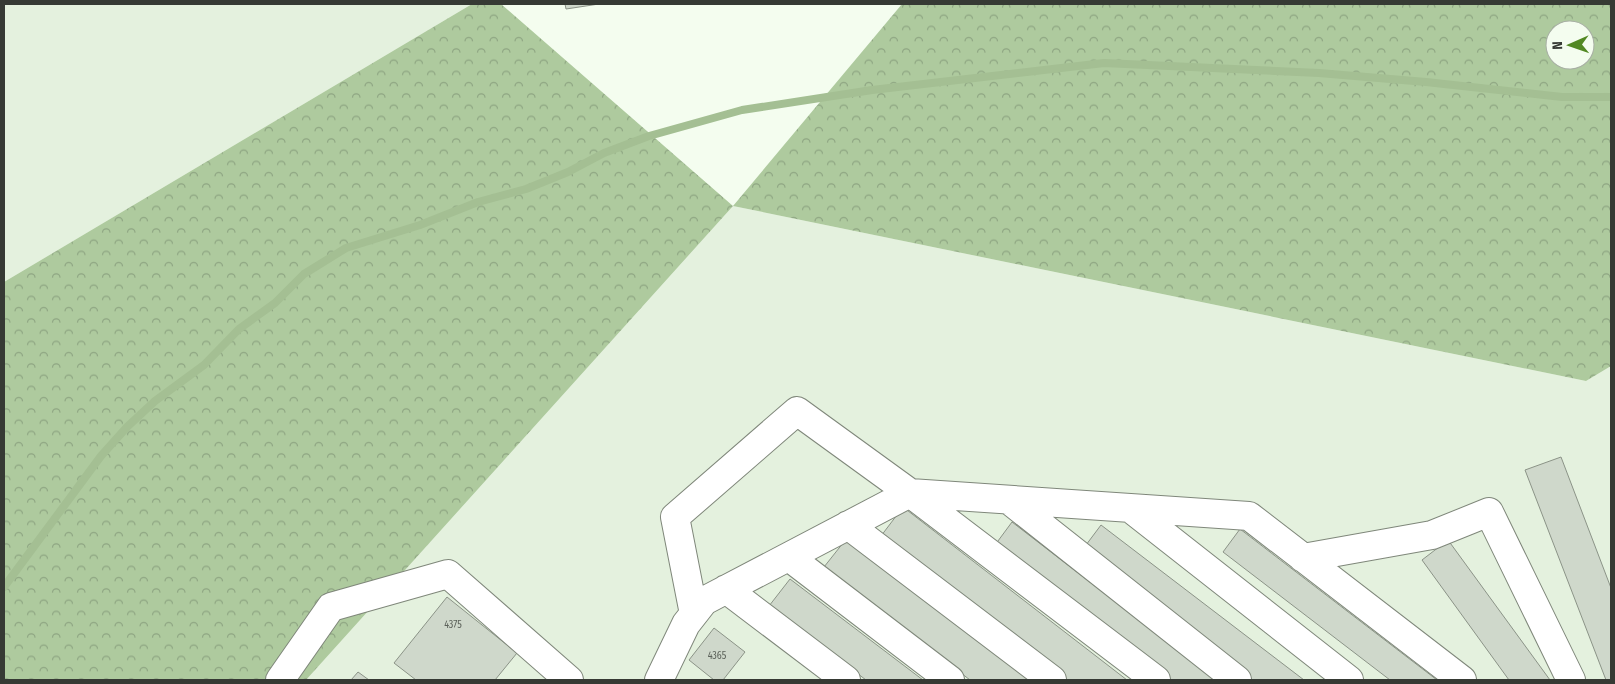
<svg xmlns="http://www.w3.org/2000/svg" width="1615" height="684" font-family="'Fira Sans Condensed',sans-serif">
  <style>
    .built { fill: #e4f1de }
    .forest { fill: url(#forest-crowns); fill-rule: evenodd }
    .lines { fill: none; stroke-linecap: round; stroke-linejoin: round }
    .stream { stroke: #a4bf93; stroke-width: 8 }
    .building { fill: #cfd8cb; stroke: #8b9387 }
    .minor-casing { stroke: #7f877a; stroke-width: 30 }
    .minor { stroke: #fff; stroke-width: 28 }
    .labels { text-anchor: middle; dominant-baseline: central; stroke-width: 5; stroke-linejoin: round; paint-order: stroke }
    .number-label { font-size: 10px; fill: #5c625a }
  </style>
  <defs>
    <pattern id="forest-crowns" width="20" height="18" patternUnits="userSpaceOnUse" patternTransform="scale(1.25)"><rect width="20" height="18" fill="#aeca9e"/><path d="M2 6a3 3 0 1 1 6 0M12 15a3 3 0 1 1 6 0" fill="none" stroke="#8ea582"/></pattern>
  </defs>
  <rect width="100%" height="100%" fill="#f4fdef"/>
  <path class="built" d="M4,4H472L4,282Z
    M733,206L1586,381L1611,366V680H306Z"/>
  <path class="forest" d="M472,4H501L733,206L902,4H1611V366L1586,381L733,206L306,680H4V282ZM1555,30H1585V60H1555Z"/>
  <g class="lines">
    <path class="stream" d="M4,587L101,456L127,427L155,401L204,365L239,329L275,303L304,274L346,248L420,225L478,202L526,189L568,172L604,153L649,136L742,110L872,90L1104,63L1319,73L1426,82L1562,97H1611"/>
  </g>
  <path class="building" d="M565,4H599L566,9Z
    M1561,457L1611,588V680H1606L1525,470Z
    M903,507L1127,680H1067L881,536Z
    M1012,522L1217,680H1171L995,545Z
    M1101,525L1304,680H1247L1080,553Z
    M1240,529L1437,680H1390L1223,552Z
    M847,538L1030,680H970L824,567Z
    M1448,540L1550,680H1509L1422,560Z
    M790,579L923,680H866L769,606Z
    M447,597L517,653L495,680H416L394,663Z
    M714,628L745,652L723,680H714L689,660Z
    M358,672L369,680H351Z"/>
  <g class="lines">
    <defs>
      <path id="minor" d="M1009,500L1237,680
        M1130,508L1349,680
        M848,525L1052,680
        M789,557L950,680
        M1303,558L1432,535L1489,512L1571,680
        M726,589L846,680
        M694,614L675,517L797,411L910,493L1249,516L1462,680
        M280,680L331,607L448,574L569,680
        M659,680L686,624L704,601L910,493L1156,680"/>
    </defs>
    <use href="#minor" class="minor-casing"/>
    <use href="#minor" class="minor"/>
  </g>
  <g class="labels">
    <g class="number-label">
      <text x="453" y="625">4375</text>
      <text x="717" y="656">4365</text>
    </g>
  </g>
  <rect width="1615" height="684" fill="none" stroke="#363a34" stroke-width="10"/>
  <g transform="translate(1570 45) rotate(268)"><circle r="24" fill="#f4fdef" stroke="#a8afa4"/>
  <path d="M0-4L9 19L0 12L-9 19Z" fill="#528923"/>
  <text y="-8" font-size="14" font-weight="bold" text-anchor="middle" fill="#363a34">N</text>
  </g>
</svg>
